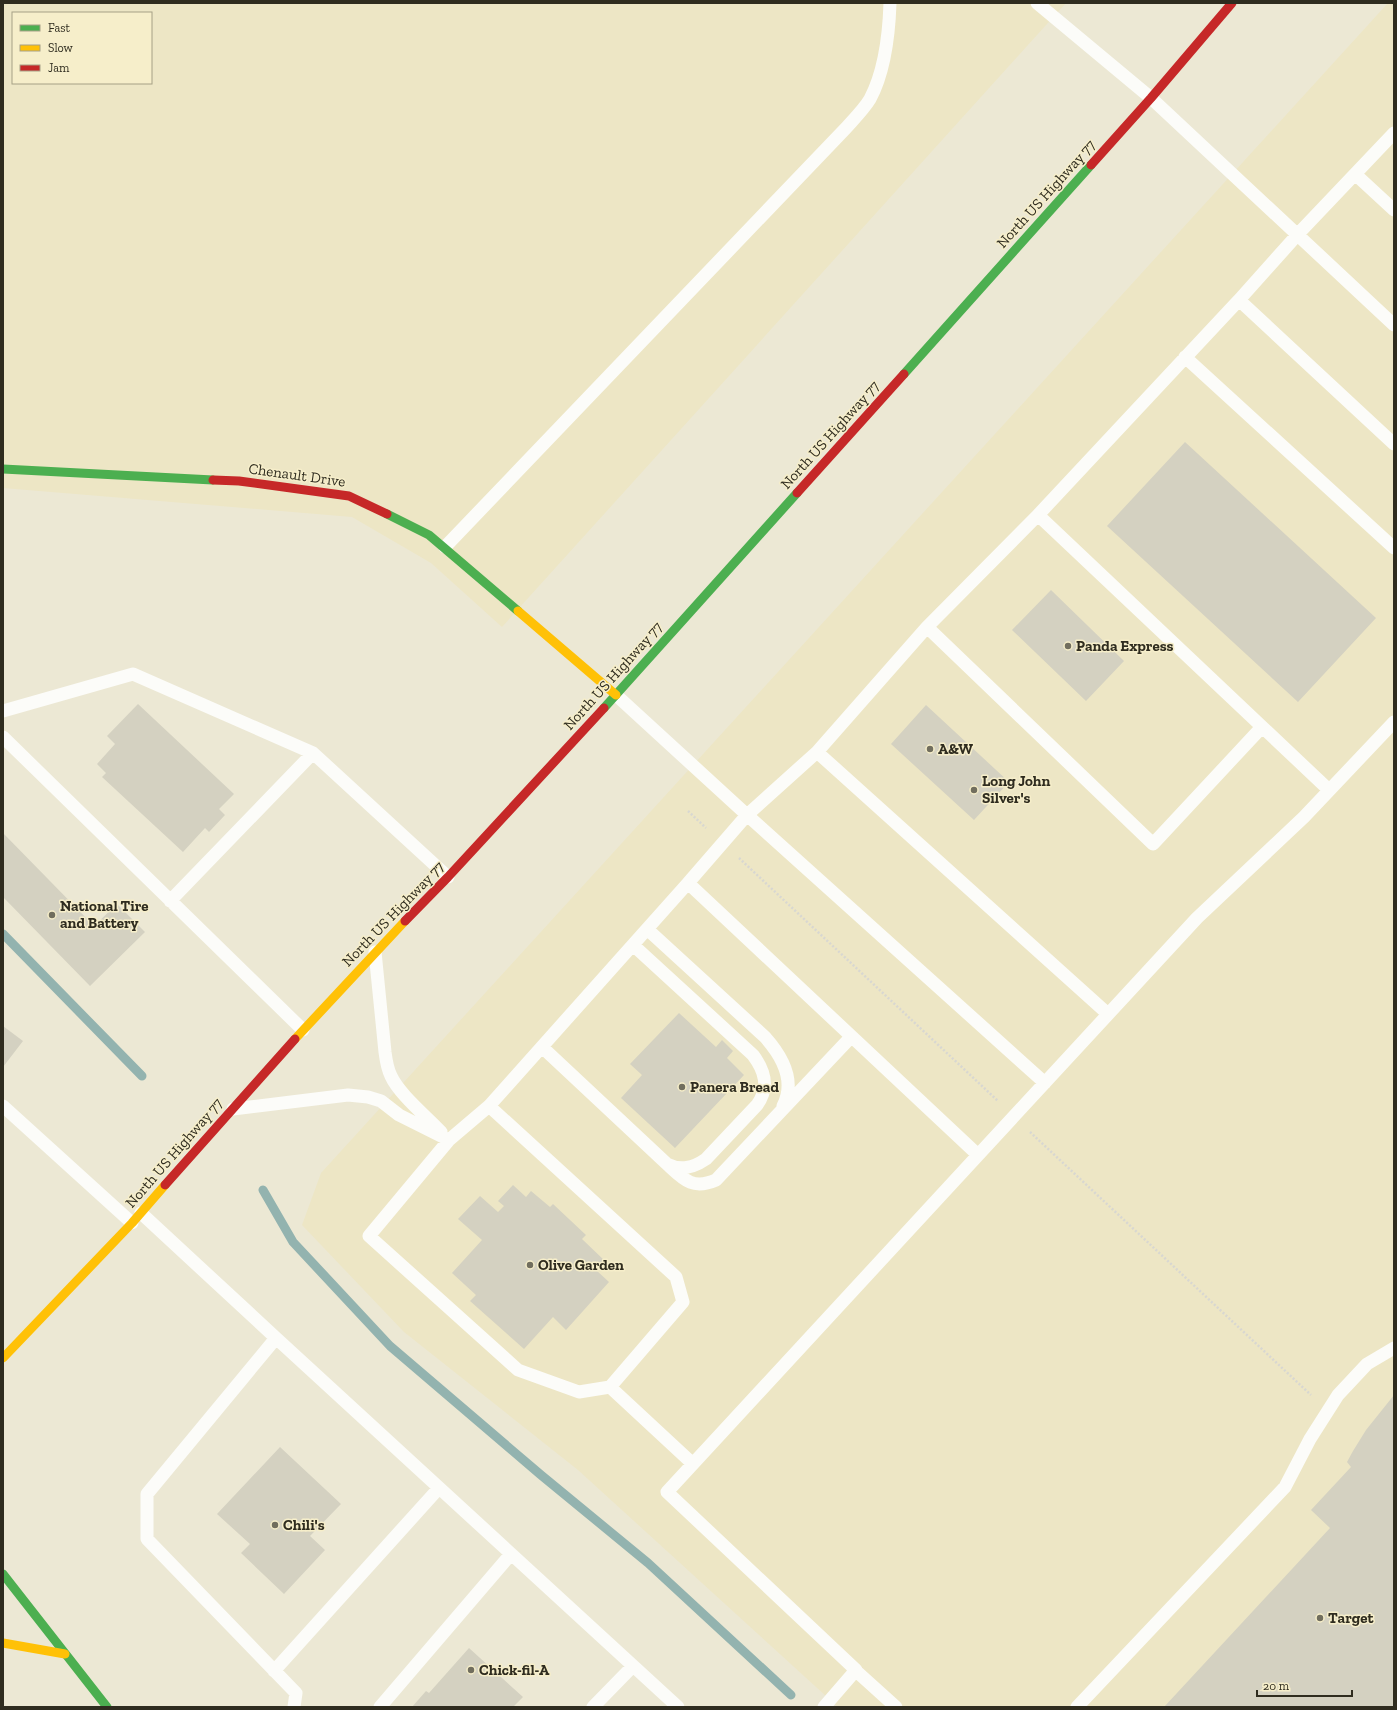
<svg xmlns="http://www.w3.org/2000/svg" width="1397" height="1710" font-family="'Zilla Slab',serif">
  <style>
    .built { fill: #ede6c5; fill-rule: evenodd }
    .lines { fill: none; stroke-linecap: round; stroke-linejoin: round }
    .stream { stroke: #93b3af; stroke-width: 9 }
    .building { fill: #d4d1c1 }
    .path { stroke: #d8d7d1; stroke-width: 2.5; stroke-dasharray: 2 2; stroke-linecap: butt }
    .lane { stroke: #fcfcf9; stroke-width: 13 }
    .fast { stroke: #4caf50; stroke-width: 9 }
    .slow { stroke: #ffc107; stroke-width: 9 }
    .jam { stroke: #c62828; stroke-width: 9 }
    .poi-dot { fill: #716e5e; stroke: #f6eeca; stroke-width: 1.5 }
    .labels { text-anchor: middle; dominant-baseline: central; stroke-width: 3; stroke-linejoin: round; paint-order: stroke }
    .street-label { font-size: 15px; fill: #2f2c1f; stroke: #f6eeca }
    .poi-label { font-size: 15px; font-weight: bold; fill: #2f2c1f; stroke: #f6eeca; text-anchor: start }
  </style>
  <rect width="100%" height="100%" fill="#ece8d4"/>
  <path class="built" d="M3,3H1066L502,627L431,563L352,517L3,488ZM13,13H151V83H13Z
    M1388,3H1394V1707H838L578,1470L404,1332L302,1225L321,1173Z"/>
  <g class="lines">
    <path class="stream" d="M3,934L142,1076
      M263,1190L293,1242L390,1346L541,1475L648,1563L791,1695"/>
  </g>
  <path class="building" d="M1185,442L1376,618L1298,702L1107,526Z
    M1051,590L1124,661L1086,701L1012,630Z
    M138,704L234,794L219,809L225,815L209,832L205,828L183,852L102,777L106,773L97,764L115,744L107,736Z
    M926,705L1009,782L974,820L891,744Z
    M3,833L94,926L117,904L145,932L90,986L3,897Z
    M679,1013L716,1047L722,1040L733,1051L727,1058L744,1075L675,1148L621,1098L642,1075L630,1064Z
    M3,1026L23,1041L3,1067Z
    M513,1185L526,1197L531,1191L550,1207L553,1204L586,1235L582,1239L605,1261L596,1270L609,1282L566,1330L553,1317L524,1349L470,1301L476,1295L452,1273L482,1240L458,1219L480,1196L498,1212L504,1206L498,1201Z
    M1394,1395V1707H1164L1330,1528L1311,1510L1351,1467L1347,1462L1353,1451L1366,1430Z
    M280,1447L341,1504L310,1536L325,1550L284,1594L241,1553L250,1544L217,1514Z
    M469,1648L523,1697L513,1707H412L426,1691L429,1693Z"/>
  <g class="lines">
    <path class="path" d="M688,811L706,828
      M739,858L998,1101
      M1030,1132L1311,1395"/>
    <path class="lane" d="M1037,3L1151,98L1394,325
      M1355,174L1394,210
      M1239,300L1298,234L1394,133
      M1185,357L1394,548
      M1038,515L1329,790
      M445,547L846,128C854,119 864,109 870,99C885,71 889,34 890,3
      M927,627L1153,844L1262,727
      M616,695L747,815L1045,1083
      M3,711L133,674L313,753L448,877
      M3,737L303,1030
      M817,752L1108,1014
      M688,883L747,815L817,752L927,627L1038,515L1239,300L1394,444
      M170,901L313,753
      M647,929L765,1037C782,1056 796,1081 783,1106
      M375,952L385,1052C386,1060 387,1068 391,1076C399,1094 427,1117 441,1132
      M542,1047L667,1164C681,1171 693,1168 706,1159L757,1105C770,1087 765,1071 753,1055L633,945
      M3,1106L132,1223
      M489,1106L676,1277L683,1302L610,1387L693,1464
      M233,1109L348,1095L368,1097L381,1101L399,1115L449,1140
      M668,1165C684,1180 693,1190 716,1180L851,1037
      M141,1213L276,1338L678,1707
      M276,1338L147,1494V1539L296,1693L294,1707
      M610,1387L579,1392L518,1370L369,1236L449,1140L489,1106L688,883L978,1155
      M855,1670L896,1707
      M274,1671L439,1488
      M380,1707L511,1554
      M593,1707L633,1666
      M824,1707L856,1670L667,1492L1197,918L1304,817L1394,722
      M1077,1707L1285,1487L1310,1439L1338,1395L1367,1364L1394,1348"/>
    <path class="fast" d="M904,374L1091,165
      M3,469L213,480
      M387,514L429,535L518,611
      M604,708L797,493
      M3,1574L107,1707"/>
    <path class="slow" d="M518,611L616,695
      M295,1039L405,921
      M3,1358L132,1223L165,1185
      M3,1643L65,1654"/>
    <path class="jam" d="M1091,165L1151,98L1232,3
      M213,480L239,481L349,496L387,514
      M797,493L904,374
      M405,921L448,877L604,708
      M165,1185L295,1039"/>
  </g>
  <g class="poi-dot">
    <circle cx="1068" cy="646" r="4"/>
    <circle cx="930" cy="749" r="4"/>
    <circle cx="974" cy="790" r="4"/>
    <circle cx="52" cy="915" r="4"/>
    <circle cx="682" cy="1087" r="4"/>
    <circle cx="530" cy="1265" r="4"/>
    <circle cx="275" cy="1525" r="4"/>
    <circle cx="1320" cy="1618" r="4"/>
    <circle cx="471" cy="1670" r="4"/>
  </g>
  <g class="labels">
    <g class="street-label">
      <text transform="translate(1046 194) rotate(-48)">North US Highway 77</text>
      <text transform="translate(830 435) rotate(-48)">North US Highway 77</text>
      <text transform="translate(297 475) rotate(8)">Chenault Drive</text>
      <text transform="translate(613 676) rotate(-48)">North US Highway 77</text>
      <text transform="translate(393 914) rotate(-46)">North US Highway 77</text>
      <text transform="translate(174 1153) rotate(-49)">North US Highway 77</text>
    </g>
    <g class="poi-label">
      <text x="1076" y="646">Panda Express</text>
      <text x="938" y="749">A&amp;W</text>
      <text x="982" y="781">Long John<tspan x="982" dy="17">Silver's</tspan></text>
      <text x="60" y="906">National Tire<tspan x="60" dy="17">and Battery</tspan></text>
      <text x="690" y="1087">Panera Bread</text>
      <text x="538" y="1265">Olive Garden</text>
      <text x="283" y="1525">Chili's</text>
      <text x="1328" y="1618">Target</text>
      <text x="479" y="1670">Chick-fil-A</text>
    </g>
  </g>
  <rect width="1397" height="1710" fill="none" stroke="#2f2c1f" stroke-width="8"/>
  <rect x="12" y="12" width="140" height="72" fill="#f6eeca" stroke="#a6a086"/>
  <rect x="20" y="25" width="20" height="6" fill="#4caf50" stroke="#a6a086"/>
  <text x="48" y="32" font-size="12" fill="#2f2c1f">Fast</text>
  <rect x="20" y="45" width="20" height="6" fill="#ffc107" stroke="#a6a086"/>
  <text x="48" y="52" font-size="12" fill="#2f2c1f">Slow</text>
  <rect x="20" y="65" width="20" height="6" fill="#c62828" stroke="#a6a086"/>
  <text x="48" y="72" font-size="12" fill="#2f2c1f">Jam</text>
  <path d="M1257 1690v6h95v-6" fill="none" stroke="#2f2c1f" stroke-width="2"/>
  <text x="1263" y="1690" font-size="12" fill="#2f2c1f" stroke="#f6eeca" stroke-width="3" paint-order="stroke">20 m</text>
</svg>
